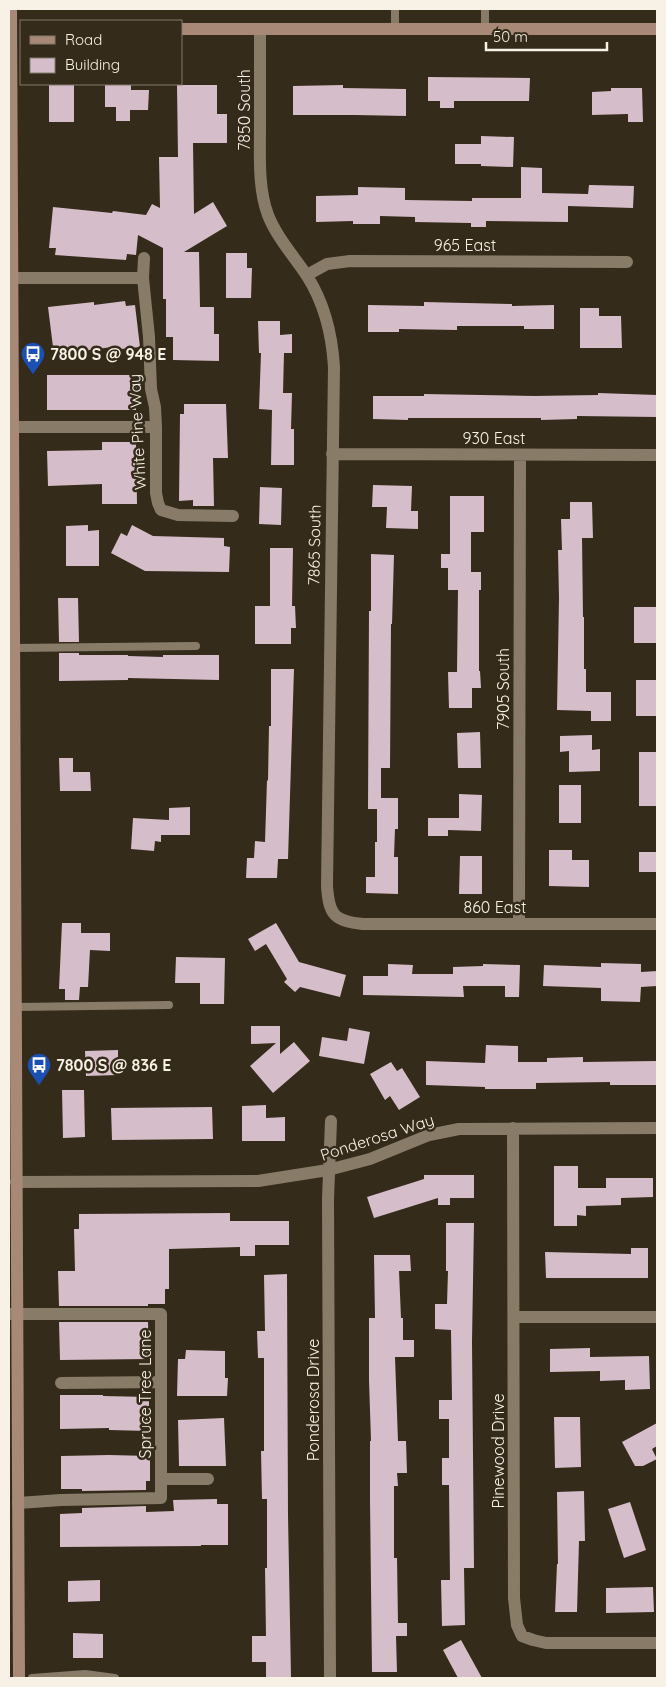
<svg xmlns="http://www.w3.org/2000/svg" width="666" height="1687" font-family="Quicksand,sans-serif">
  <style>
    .building { fill: #d5bdca }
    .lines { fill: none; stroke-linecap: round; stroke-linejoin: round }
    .lane { stroke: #887c69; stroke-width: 8 }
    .street { stroke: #887c69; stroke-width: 12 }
    .secondary { stroke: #a88876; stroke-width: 12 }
    .labels { text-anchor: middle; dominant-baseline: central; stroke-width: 5; stroke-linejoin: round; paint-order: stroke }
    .street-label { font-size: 16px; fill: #f8f1e6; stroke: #352b1a }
    .poi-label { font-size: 16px; font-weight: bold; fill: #f8f1e6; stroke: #352b1a; text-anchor: start }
  </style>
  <rect width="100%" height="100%" fill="#352b1a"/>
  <path class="building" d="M428,77L530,78L529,101H454V108H440V101H428Z
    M49,84H74V122H49Z
    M105,84H131V90H149L148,110H130V121H116V107H105Z
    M177,85H217V114H227V143H193L194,214L213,202L227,226L184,252H199L200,307H214V334H219V361L173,360V337H166V299H163V248L138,235L136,255L127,254L126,260L55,255L56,248H49L53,207L112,213L113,211L146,215L152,204L160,208L159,157H178Z
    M343,85V88L406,89V116L355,115H293V86Z
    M611,88H642L643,122H628V114L592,115V92L611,91Z
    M481,136L514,137L513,167L481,166V164H455V144H481Z
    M521,167L542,168V193L588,194L589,185L634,186L633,208L568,206V222L486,221V227H471V223L415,222V217L380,216V224H353V221L316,222V196L358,195V187L405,188V200L472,201V198H521Z
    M226,253H247V268H252L251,298H226Z
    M125,301L126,306L135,305L140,347L112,350V347L54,355L48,307L94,302V305Z
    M424,302L512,304V306L554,305V329H524V326H457V330L399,329V332H368V305L424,306Z
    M580,308H599V316H621L622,348H580Z
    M258,321H280V335L292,334V353H284L283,393H292L291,429H294V465H271L272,410L259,409L261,353H259Z
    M47,375H137L136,410H47Z
    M598,393L657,395V417L577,416V419L541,420V418H408V420L373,419V396H424V394L534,396L598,395Z
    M184,404H226L228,458H213L214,506H193V500L179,501L180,414H184Z
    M102,442H136L137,504H102V484L48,486L47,451L102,450Z
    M373,485L412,486L411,511H418V529L386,528L387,507H372Z
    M260,487L282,488L281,525L259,524Z
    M450,496H484V532H471V572H481V590H479V671H480L481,688H472V708H449L448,672H457L458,590H448V568H441V554H450Z
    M570,502H592L593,538H582L583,617H584V669H586V692H611V721H591V711L557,710L559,598L558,550H562L561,519H570Z
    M88,525V531L99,530V566H66V526Z
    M132,525L153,536L224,538V546L230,547L229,572L145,571L111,553L121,533L127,536Z
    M270,548H293L292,606H295L296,628H291V644H255V606H270Z
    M371,554L394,555L392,624H391L390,768H381V798H398V829H395L394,857H398V894L366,893V877H375V842H377V809H368L369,611H371Z
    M58,598H78L79,642H59Z
    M634,607H657V643H634Z
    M59,653H79V655H128V656L163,657V655H219V680L128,678V680L59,681Z
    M271,669H294L288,859H278L277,878H246L247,858H254L255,841L265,842L267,780L268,781L269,726H271Z
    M636,680H657V716H636Z
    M480,732L481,768H458L457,733Z
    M592,735V750L600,749V771L569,772V751L560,752V736Z
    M639,752H657V806H639Z
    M59,758H73V772H90L91,791H60Z
    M559,785H581V823H559Z
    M459,794L482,795L481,831L448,830V836H428V818H459Z
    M190,807V835H161V842L155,841L154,851L131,849L133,818L169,820V808Z
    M549,850H572V860H589V887L549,886Z
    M639,852H657V872H639Z
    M460,856H482V894H459Z
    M62,923H81V933H110V951L90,950L88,987H80L79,1000H65V989H59Z
    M276,923L299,962L346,975L340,997L300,987L295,992L284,982L287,979L266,944L255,951L248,939Z
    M176,957L225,958L224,1004H200V983H175Z
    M601,963L641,964V972L657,971V986L641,987L640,1002L601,1001V988L543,986L544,965L601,967Z
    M388,964L413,965L412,974H453V967L483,966V964L520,965L519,997H505V986H463L464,997L363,995V976H388Z
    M251,1026H280V1054L294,1042L310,1061L273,1093L250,1066L276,1043L251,1044Z
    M349,1028L370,1032L364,1064L319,1056L322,1037L347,1041Z
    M486,1045L518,1046V1062H547V1058L583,1057V1062L656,1061V1085H610V1082L536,1083V1089H485V1087L426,1085V1061L485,1063Z
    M118,1050V1075L86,1076L85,1051Z
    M391,1062L397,1071L402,1068L420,1097L399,1110L390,1096L385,1100L370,1074Z
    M62,1090H84L85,1137L63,1138Z
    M266,1105V1118L285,1117V1141H242V1106Z
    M212,1107L213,1139L112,1140L111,1108Z
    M554,1166H578V1188H606V1178H653V1197L621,1198V1205L586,1206V1216L577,1215V1226H554Z
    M424,1175H474V1198H450V1205H438V1198L374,1218L367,1197L424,1179Z
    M230,1213V1221H289V1245H255V1256H240V1247L169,1249V1289H165V1304H148V1306H59L58,1271H75L74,1229H79V1214Z
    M446,1223H474L472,1342L474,1568H464L465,1625L442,1626L441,1580H450L449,1485H442V1458H449V1419H439V1400H452L451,1330L435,1329V1304H447L448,1271H446Z
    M631,1248H648V1278H546L545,1252L631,1254Z
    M374,1255H410L411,1271H399L401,1318H403V1340H414V1357H395L398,1441H406L407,1473H397L398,1486H394V1558H397L398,1623H407V1636H396L397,1672H372L370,1500V1441H371L369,1380V1318H375Z
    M287,1274L288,1515L291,1677H266V1662H252V1636H266L265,1568H267V1499H262L261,1451H264V1358H258L257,1331H265L264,1275Z
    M59,1322H148L149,1359L60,1360Z
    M590,1348V1357L649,1356L650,1389L625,1390V1380L600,1381V1371L550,1372V1349Z
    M186,1350L225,1351V1378H228L227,1396H177L178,1359H185Z
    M60,1395H103V1396L149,1397V1431L109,1430V1428L60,1429Z
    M554,1417H580L581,1467L555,1468Z
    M224,1418L226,1466H179L178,1420Z
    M657,1423V1446L652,1449L657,1459L643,1466H635L622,1442Z
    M109,1455L150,1456V1481H146V1490L82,1491V1489H61V1456Z
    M584,1491L585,1541H579L577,1612H555L557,1564H558L557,1492Z
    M217,1499V1504H228V1545H201V1546L60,1547V1514L82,1513V1508L146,1506V1512L174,1511L173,1500Z
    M630,1502L646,1550L624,1558L608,1509Z
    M100,1580V1601L68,1602V1581Z
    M653,1587L654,1612L606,1613V1588Z
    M73,1633L103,1634V1658H73Z
    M461,1640L482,1678H458L443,1650Z"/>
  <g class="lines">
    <path class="lane" d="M395,9V29
      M485,9V29
      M14,648L196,646
      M16,1007L169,1005
      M32,1678L85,1674L115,1678"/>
    <path class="street" d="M260,29C260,62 260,95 260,128C260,156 258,189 268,215C277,238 294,256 307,276C325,304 332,334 334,367L327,886C329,915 334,921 363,924H657
      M144,258L143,278L149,337L151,389L155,407L156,427V493L158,503L161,510L178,515L233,516
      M307,275L327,264L350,261L627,262
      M12,278H143
      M13,427H156
      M332,454L657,455
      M519,923L520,455
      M513,1128L514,1598L517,1625L522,1636L533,1640L546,1643H657
      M16,1182L258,1181L328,1170L370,1159L429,1135L459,1129L657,1128
      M9,1314H161V1498L61,1500L18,1503
      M514,1317H657
      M61,1383L161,1382
      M161,1479H208
      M330,1678L328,1199L331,1121"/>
    <path class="secondary" d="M11,9L19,1678
      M181,29H657"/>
  </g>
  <defs>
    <symbol id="bus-pin" viewBox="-11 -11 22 30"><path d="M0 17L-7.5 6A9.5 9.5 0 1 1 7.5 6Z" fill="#1a4fb4" stroke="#352b1a"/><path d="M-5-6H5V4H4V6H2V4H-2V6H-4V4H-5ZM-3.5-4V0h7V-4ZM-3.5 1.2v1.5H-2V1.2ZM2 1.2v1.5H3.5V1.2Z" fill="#fff"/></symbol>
  </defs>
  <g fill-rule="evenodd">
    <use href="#bus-pin" x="19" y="340" width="28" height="38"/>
    <use href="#bus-pin" x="25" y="1051" width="28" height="38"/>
  </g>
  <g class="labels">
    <g class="street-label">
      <text transform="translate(244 110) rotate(-90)">7850 South</text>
      <text x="465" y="245">965 East</text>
      <text transform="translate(137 432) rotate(-93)">White Pine Way</text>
      <text x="494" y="438">930 East</text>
      <text transform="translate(314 545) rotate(-89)">7865 South</text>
      <text transform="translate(503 689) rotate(-90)">7905 South</text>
      <text x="495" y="907">860 East</text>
      <text transform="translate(377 1137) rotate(-18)">Ponderosa Way</text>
      <text transform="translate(145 1394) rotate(-90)">Spruce Tree Lane</text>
      <text transform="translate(313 1400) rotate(-90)">Ponderosa Drive</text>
      <text transform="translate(498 1451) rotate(-90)">Pinewood Drive</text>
    </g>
    <g class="poi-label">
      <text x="50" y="354">7800 S @ 948 E</text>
      <text x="56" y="1065">7800 S @ 836 E</text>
    </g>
  </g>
  <rect width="666" height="1687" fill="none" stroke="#f8f1e6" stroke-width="20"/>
  <rect x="20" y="20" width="162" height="65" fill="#352b1a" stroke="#837a6c"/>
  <rect x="30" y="36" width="25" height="8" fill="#a88876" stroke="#837a6c"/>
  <text x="65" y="45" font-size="15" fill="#f8f1e6">Road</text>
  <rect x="30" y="58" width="25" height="15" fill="#d5bdca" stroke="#837a6c"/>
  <text x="65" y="70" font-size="15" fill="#f8f1e6">Building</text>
  <path d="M486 42v8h121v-8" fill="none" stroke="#f8f1e6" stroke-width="2.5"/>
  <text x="493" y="42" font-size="15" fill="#f8f1e6" stroke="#352b1a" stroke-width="4" paint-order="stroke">50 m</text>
</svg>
